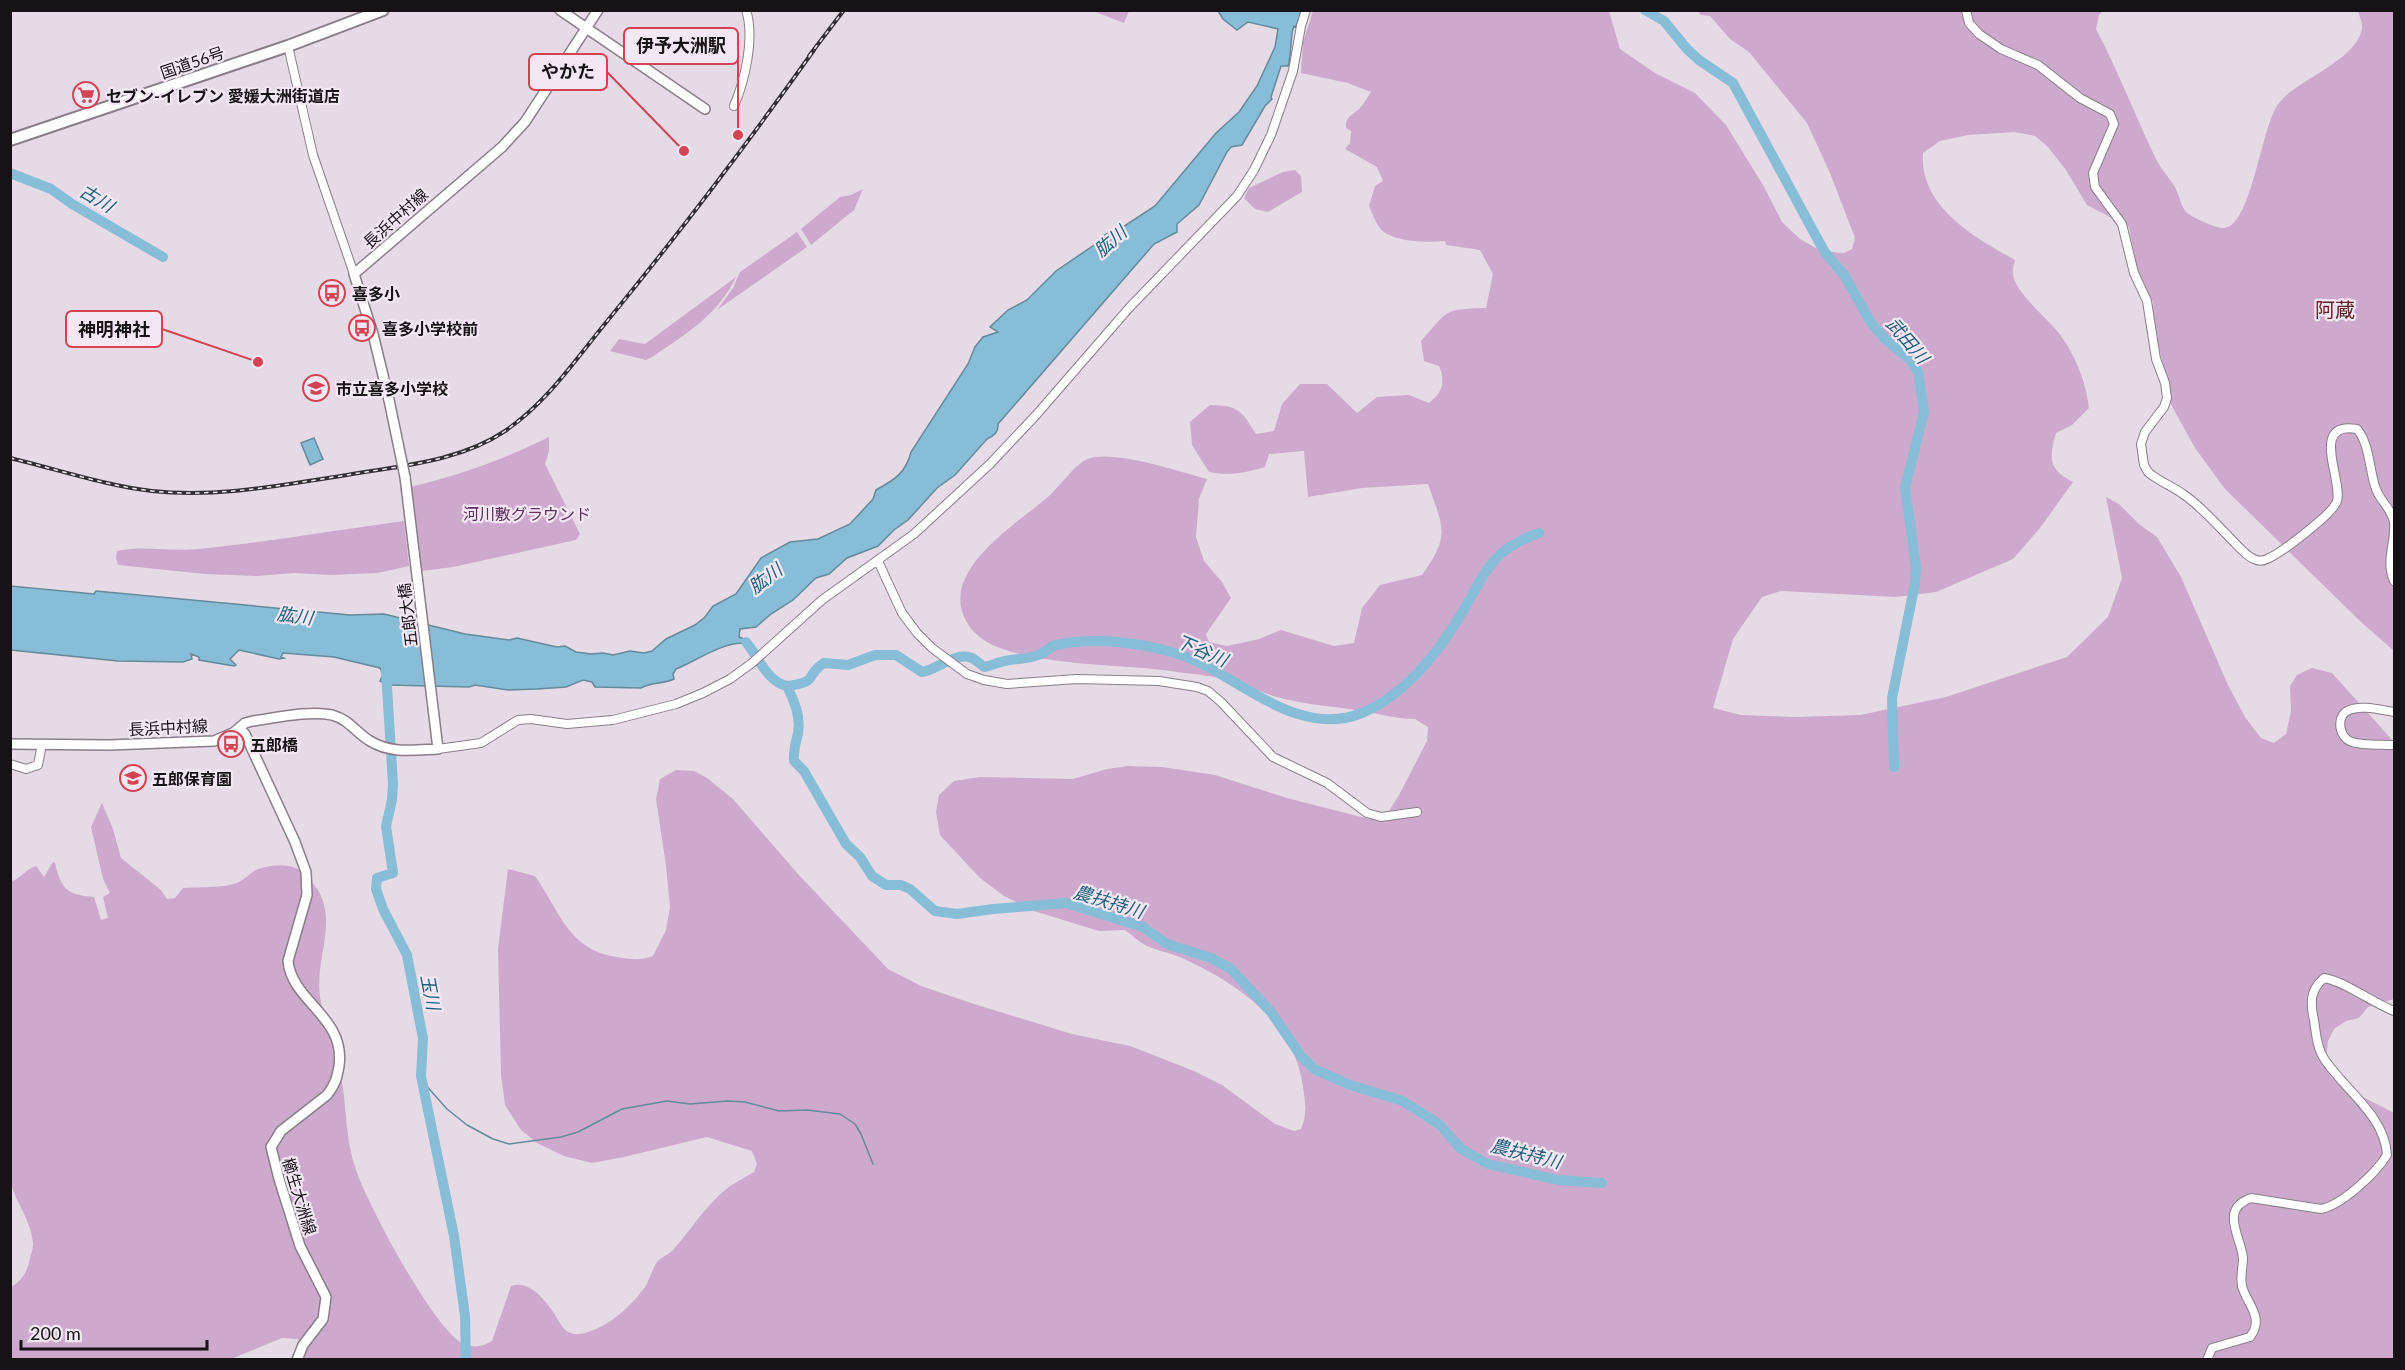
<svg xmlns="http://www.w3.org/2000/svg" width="2405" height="1370" font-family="Lato,'Noto Sans JP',sans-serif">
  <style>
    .green { fill: #cdaacd }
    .water { fill: #87bdd6; stroke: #658a9c; stroke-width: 1.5 }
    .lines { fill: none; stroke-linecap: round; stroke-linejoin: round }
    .stream { stroke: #658a9c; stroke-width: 1.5 }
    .river { stroke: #87bdd6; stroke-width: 10 }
    .minor-casing { stroke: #897e88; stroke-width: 10 }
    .major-casing { stroke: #897e88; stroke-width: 12 }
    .highway-casing { stroke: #897e88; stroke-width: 14 }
    .minor { stroke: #fff; stroke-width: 8 }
    .major { stroke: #fff; stroke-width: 9 }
    .highway { stroke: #fff; stroke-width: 10 }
    .rail-casing { stroke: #332e33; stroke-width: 4 }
    .rail { stroke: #f3e7f3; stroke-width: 1.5; stroke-dasharray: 4.5; stroke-linecap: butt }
    .major-bridge-casing { stroke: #897e88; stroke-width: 12; stroke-linecap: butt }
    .major-bridge { stroke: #fff; stroke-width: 9 }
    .labels { text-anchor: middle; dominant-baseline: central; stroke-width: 4.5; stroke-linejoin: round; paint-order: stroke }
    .street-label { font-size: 16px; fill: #161216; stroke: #f3e7f3 }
    .poi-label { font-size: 16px; font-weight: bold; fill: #161216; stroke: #f3e7f3; text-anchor: start }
    .park-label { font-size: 16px; fill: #603161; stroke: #f3e7f3 }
    .water-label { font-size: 18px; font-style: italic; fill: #1d5f7a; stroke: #f3e7f3 }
    .quarter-label { font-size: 20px; fill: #652027; stroke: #f3e7f3 }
    .leader { fill: none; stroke: #d34354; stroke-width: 2 }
    .callout-dot { fill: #d34354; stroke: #f3e7f3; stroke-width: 2 }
    .callout { fill: #f3e7f3; stroke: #d34354; stroke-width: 2 }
    .callout-label { font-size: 18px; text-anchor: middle; font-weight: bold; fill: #161216 }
  </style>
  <rect width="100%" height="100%" fill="#e6dae6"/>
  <path class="green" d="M1093,11H1129L1124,23Z
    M1313,11H1609L1620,49L1655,73L1695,93L1726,125L1763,185L1782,222L1800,239L1821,251L1844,253L1852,249L1855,238L1830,173L1807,123L1749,52L1730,39L1710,16L1701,15L1697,11H2103L2099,15L2096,29C2118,71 2135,115 2155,157C2160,168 2169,177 2175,187C2179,195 2181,206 2186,212C2191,217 2217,229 2224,228C2252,226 2261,125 2279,103C2296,80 2358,60 2362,28C2363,23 2359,16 2358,11H2394V651L2361,622L2225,489L2195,448L2168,399L2167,380L2154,327L2153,302L2143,284L2136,266L2129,227L2087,205L2066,170L2047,146L2035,136L2014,132L1968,135L1940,141L1923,153C1919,206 1974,237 2015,260C2014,264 2012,270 2013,274C2014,292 2050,320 2061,336C2076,357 2086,382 2089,408L2072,425L2056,433C2049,457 2048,470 2073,482L2040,528L2013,559L1936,592L1896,597L1781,591L1762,597L1733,639L1713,708L1741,715L1794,717L1860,715L1946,697L2067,657L2108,617L2122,578L2106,497L2119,504L2139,524L2157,537L2181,577L2228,685L2245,717L2261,738L2274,743L2286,734L2291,711L2290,686L2297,675L2312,668L2332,673L2394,742V999L2368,1007L2359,1018L2346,1021L2334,1029L2328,1041L2326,1060L2331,1077L2353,1092L2394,1113V1359L303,1360L305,1350L298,1339L282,1338L231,1359H11V1287C20,1282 27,1273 29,1262C30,1257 33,1250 33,1244C32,1222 16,1203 11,1183V882C21,878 26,869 36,866L44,877L53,862L55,863C61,889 67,895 94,897L101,920L108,918L103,897L110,893L103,879L91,827L102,803L113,829L121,858L161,890L167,899L175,898L183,888C197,887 224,888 237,883C244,880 249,874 256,870C267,865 289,863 300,870C303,872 307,877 310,880C343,914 314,957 320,997C324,1024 336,1050 341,1076C347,1108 345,1139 356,1170C367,1203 436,1335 466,1345C477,1348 483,1346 492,1341L511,1286C527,1280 542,1296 551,1309C562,1324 564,1340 588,1332C611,1325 632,1305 645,1287C650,1279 652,1269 657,1262C661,1257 668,1255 672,1251C691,1230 707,1203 730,1186C738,1181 746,1177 754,1172L757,1164L752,1151L707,1137L624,1157L592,1163L564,1156L537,1143L521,1130L505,1105L501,1075L498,949L508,869L535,876C560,911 568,950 617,957C630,959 640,961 653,956L666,930L670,907L666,866L656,799L660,779L676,770L694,771L707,778L733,799L798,874L888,969L921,986L974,1004L1072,1034L1130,1046L1194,1071L1222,1085L1275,1124L1294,1131L1301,1129C1309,1111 1304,1095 1301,1076C1289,1018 1233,981 1182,958C1171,953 1158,951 1147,946C1139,942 1132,935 1125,930L1099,931L1034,911L1004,896L980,878L940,835L936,812L939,795L954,781L980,777L1073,779L1107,769L1128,766L1162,767L1215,775L1287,798L1369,819L1389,811L1399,795L1427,741L1428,727L1415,719C1397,719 1380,714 1362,711C1333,706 1305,705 1277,697C1261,693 1246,684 1230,680C1208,675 1184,673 1162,670C1117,664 1005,666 974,632C927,578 1013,527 1049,496C1059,487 1076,463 1088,459C1113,449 1180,472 1207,479L1199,499L1196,537L1204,561L1222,582L1231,598L1206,634L1209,642L1227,646L1259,639L1281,630L1334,646L1354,643L1362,608L1380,585L1422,575C1451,535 1443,527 1428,484L1362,488L1308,497L1304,451L1269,454L1265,467C1245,473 1230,476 1209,472L1192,445L1190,422L1210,405C1239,406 1241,410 1256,434L1274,431L1282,404L1300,384H1327L1357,413L1377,397L1409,395L1429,403C1442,393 1446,382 1439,366L1424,361L1421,341C1449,310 1443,309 1486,308L1493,274L1480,250L1446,245L1445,241C1426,242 1404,243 1387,234C1378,230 1373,215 1369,206L1375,186L1383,181L1377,167L1345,149L1350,143L1351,131L1346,128C1345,116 1352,116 1359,109C1363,105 1367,98 1371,92L1348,83L1301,73L1303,42Z
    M1295,170L1301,176L1302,192L1268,212L1255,209L1244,198L1249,188L1283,172Z
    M863,189L854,210L811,245L801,229L840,197L851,195Z
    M797,232L807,247L717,310L733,288L740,272Z
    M736,277C718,315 685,335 652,357L646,360L610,351L619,339L645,344Z
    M549,437V451L545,464L580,534L576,540L453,567L422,571L410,487C461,475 502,460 549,437Z
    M404,521L409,566L378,573L330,575L294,573L257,576L205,574L118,565L116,558L117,551C145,545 172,552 199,549C268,542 336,530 404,521Z"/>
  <path class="water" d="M1218,11H1301L1296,27L1294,26C1290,34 1292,53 1288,66H1281L1271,97L1272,99L1265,106L1242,145L1231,147L1227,152L1199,205L1177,224V232L1154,244L998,424C999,432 994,436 987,439L955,475L937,488L908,520L894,530L878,546L847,558L829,574L816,578L793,600L771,614L756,627L740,629L739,637L749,641V645L755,652L754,654L746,644C728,639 694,662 676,669L673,674L674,679C664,684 650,682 641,688L595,687L592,682L583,680L566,687L537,689L508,690L475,685L469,687L389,685L380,681L383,674L380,668L334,657L283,653L281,657L284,658L279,659L239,650L230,659L236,665L234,666L199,660V657L191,654L192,659L183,662L118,661L11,650V586L94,594L96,591L350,615L384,614L465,634L509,640L517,638L557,647L565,646L576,652L591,654L603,653L613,655L630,651L644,653L652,651L666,639L695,625L705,617L713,606L736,594L761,558L790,542L818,539L850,524L873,499L876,490C894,480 906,473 911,452L968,364L975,347L983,337L998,332L990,327L1008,310L1027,300L1056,271L1100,241L1104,235L1123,227L1155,206L1216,133L1239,112L1257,86L1275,47L1278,29L1248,22L1237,30L1223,19Z
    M314,438L323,459L310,465L301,443Z"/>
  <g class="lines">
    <path class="stream" d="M423,1082L447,1109L467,1125L493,1139L509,1144L561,1137L578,1132L622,1109L667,1101L690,1104L728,1101L745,1102L779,1111L807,1110L840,1114L855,1124L861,1134L873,1164"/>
    <path class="river" d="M1645,10L1664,21L1687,49L1699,60L1733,83L1824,251L1844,275L1871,323L1885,339L1911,361L1918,372L1924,412L1905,488L1916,567L1915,583L1892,698L1894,767
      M10,173L51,189L72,204L163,257
      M746,642C758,656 767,682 787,686C794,701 801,716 798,733C796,743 793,750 794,761L804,771L846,844L860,857L872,876L886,885H901L910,889L935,911L957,914L993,909L1066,903L1143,927L1167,944L1211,958L1231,969L1271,1012L1301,1056L1314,1069L1350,1085L1403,1101L1440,1125L1461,1149L1488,1164L1558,1180L1602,1183
      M386,671L393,784L392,800L386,826L393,873L377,878L376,889L383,909L407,955L419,1018L423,1038L421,1076L454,1236L465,1316L466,1360
      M787,686C820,682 804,676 824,663L848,665L875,655H896L922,672C937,670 956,651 972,658C976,660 980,664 984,667C991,666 995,663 1001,662C1014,658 1028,660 1041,654C1046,652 1050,646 1056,645C1095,637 1140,642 1178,654C1237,673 1295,740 1362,713C1407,694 1439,652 1463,611C1487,570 1491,550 1539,533"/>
    <defs>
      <path id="minor" d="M1966,10L1969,23L1979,34L2001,49L2038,65L2080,98L2110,114L2114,124L2093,173L2095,187L2122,224L2134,273L2147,301L2156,359L2165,383L2167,398L2164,407L2145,432L2141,444L2144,465L2148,472C2158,481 2172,486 2183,494C2202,507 2217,525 2233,541C2239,547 2246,556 2254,559C2258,561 2263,561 2267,559C2280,554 2334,513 2337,501C2343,480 2309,421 2357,429C2370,444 2369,470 2376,489C2380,501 2392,509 2394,522C2396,543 2385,560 2394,581
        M288,46L313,155L354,274
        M734,106C745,80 755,38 746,10
        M878,561L902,613L917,633L932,648L967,674L984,680L1007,684L1077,679L1159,681L1197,687L1208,691L1221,702L1273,757L1327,783L1367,813L1381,817L1417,812
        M2394,712C2381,710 2360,704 2347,711C2336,718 2339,738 2352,742C2364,746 2381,744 2394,745
        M438,749L481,743L518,720L531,719L567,724L613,720L676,704L703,693L730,679L752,663L822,600L914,534L990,464L1037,414L1129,308L1237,196L1254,170L1271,135L1293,71L1301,26L1306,10
        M10,764L26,769L38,765L42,744
        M2207,1360L2212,1348L2250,1337C2265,1317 2247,1305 2242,1286C2240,1276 2243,1267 2243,1258C2241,1237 2219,1209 2251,1198L2321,1209C2342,1205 2376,1173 2387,1155C2385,1116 2345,1090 2325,1060C2317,1049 2316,1033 2314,1020C2310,1003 2310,990 2324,978C2344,981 2373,1003 2394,1011"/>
      <path id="major" d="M560,10L705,109
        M389,400L373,334L354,274L502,147L525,122L598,10
        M240,729L245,734L295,842L306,872L307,895L288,961C292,1002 346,1017 339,1066C337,1078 335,1085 327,1095L281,1131L271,1147L279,1179L300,1246L326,1297L323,1319L303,1345L297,1360
        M10,744L109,745L214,741L233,733L245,723L253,721C275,718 310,710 332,715C350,720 355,732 370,741C391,754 415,750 438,749L405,477"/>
      <path id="highway" d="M10,140L288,46L383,10"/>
    </defs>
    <use href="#minor" class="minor-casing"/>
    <use href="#major" class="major-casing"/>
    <use href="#highway" class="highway-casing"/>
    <use href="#minor" class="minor"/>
    <use href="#major" class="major"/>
    <use href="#highway" class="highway"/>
    <defs>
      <path id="rail" d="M809,56L844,10
        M10,458C56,469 107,486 152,491C217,498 282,485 347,475C399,466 459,462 505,431C546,403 573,363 604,325C677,236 747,144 814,50"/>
    </defs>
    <use href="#rail" class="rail-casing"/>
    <use href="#rail" class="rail"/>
    <defs>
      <path id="major-bridge" d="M389,400L405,477"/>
    </defs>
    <use href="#major-bridge" class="major-bridge-casing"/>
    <use href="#major-bridge" class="major-bridge"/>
  </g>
  <defs>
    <symbol id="supermarket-ring" viewBox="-11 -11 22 22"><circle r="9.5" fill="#f3e7f3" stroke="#d34354" stroke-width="1.5"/><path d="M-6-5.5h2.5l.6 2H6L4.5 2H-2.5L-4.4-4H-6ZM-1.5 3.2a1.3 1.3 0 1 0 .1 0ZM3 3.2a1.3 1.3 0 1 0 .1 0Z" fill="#d34354"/></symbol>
    <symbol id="bus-ring" viewBox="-11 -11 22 22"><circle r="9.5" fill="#f3e7f3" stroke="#d34354" stroke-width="1.5"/><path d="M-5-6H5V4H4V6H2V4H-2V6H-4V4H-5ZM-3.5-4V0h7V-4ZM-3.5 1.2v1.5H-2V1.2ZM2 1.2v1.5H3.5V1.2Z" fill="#d34354"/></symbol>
    <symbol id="school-ring" viewBox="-11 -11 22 22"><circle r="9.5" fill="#f3e7f3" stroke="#d34354" stroke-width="1.5"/><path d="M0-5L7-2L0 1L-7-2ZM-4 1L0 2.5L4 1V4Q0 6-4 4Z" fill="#d34354"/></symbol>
  </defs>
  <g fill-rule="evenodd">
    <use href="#supermarket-ring" x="71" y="80" width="30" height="30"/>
    <use href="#bus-ring" x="317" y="278" width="30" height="30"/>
    <use href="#bus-ring" x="347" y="313" width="30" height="30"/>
    <use href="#school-ring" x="301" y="373" width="30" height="30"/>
    <use href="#bus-ring" x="216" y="729" width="30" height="30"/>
    <use href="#school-ring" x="118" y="763" width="30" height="30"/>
  </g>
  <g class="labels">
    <g class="street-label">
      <text transform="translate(192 62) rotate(-19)">国道56号</text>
      <text transform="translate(395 218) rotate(-42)">長浜中村線</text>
      <text transform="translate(407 615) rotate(-97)">五郎大橋</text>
      <text transform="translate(168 727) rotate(-3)">長浜中村線</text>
      <text transform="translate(300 1196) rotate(73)">櫛生大洲線</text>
    </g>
    <g class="poi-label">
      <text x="106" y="95">セブン-イレブン 愛媛大洲街道店</text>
      <text x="352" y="293">喜多小</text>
      <text x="382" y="328">喜多小学校前</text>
      <text x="336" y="388">市立喜多小学校</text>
      <text x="250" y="744">五郎橋</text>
      <text x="152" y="778">五郎保育園</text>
    </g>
    <g class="park-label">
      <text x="527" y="513">河川敷グラウンド</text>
    </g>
    <g class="water-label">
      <text transform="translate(97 198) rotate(31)">古川</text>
      <text transform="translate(1110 241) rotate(-41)">肱川</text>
      <text transform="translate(1908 340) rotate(49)">武田川</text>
      <text transform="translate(765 578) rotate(-37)">肱川</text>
      <text transform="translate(295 615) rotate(8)">肱川</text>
      <text transform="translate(1202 650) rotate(23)">下谷川</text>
      <text transform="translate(1109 901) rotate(17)">農扶持川</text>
      <text transform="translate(431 992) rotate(79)">玉川</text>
      <text transform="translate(1526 1153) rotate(14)">農扶持川</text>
    </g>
    <g class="quarter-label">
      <text x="2335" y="309">阿蔵</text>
    </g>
  </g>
  <path class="leader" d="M738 135L738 46M684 151L607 72M258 362L162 329"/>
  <g class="callout-dot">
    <circle cx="738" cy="135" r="6"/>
    <circle cx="684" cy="151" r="6"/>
    <circle cx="258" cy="362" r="6"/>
  </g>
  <g class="callout">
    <rect x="624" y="28" width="114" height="36" rx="6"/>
    <rect x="529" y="54" width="78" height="36" rx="6"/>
    <rect x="66" y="311" width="96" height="36" rx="6"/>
  </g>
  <g class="callout-label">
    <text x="681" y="52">伊予大洲駅</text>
    <text x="568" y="78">やかた</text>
    <text x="114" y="336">神明神社</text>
  </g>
  <rect width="2405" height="1370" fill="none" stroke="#161216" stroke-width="24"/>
  <path d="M21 1340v9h186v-9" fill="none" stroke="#161216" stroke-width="3"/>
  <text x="30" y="1340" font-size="18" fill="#161216" stroke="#f3e7f3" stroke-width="4.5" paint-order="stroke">200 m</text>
</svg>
